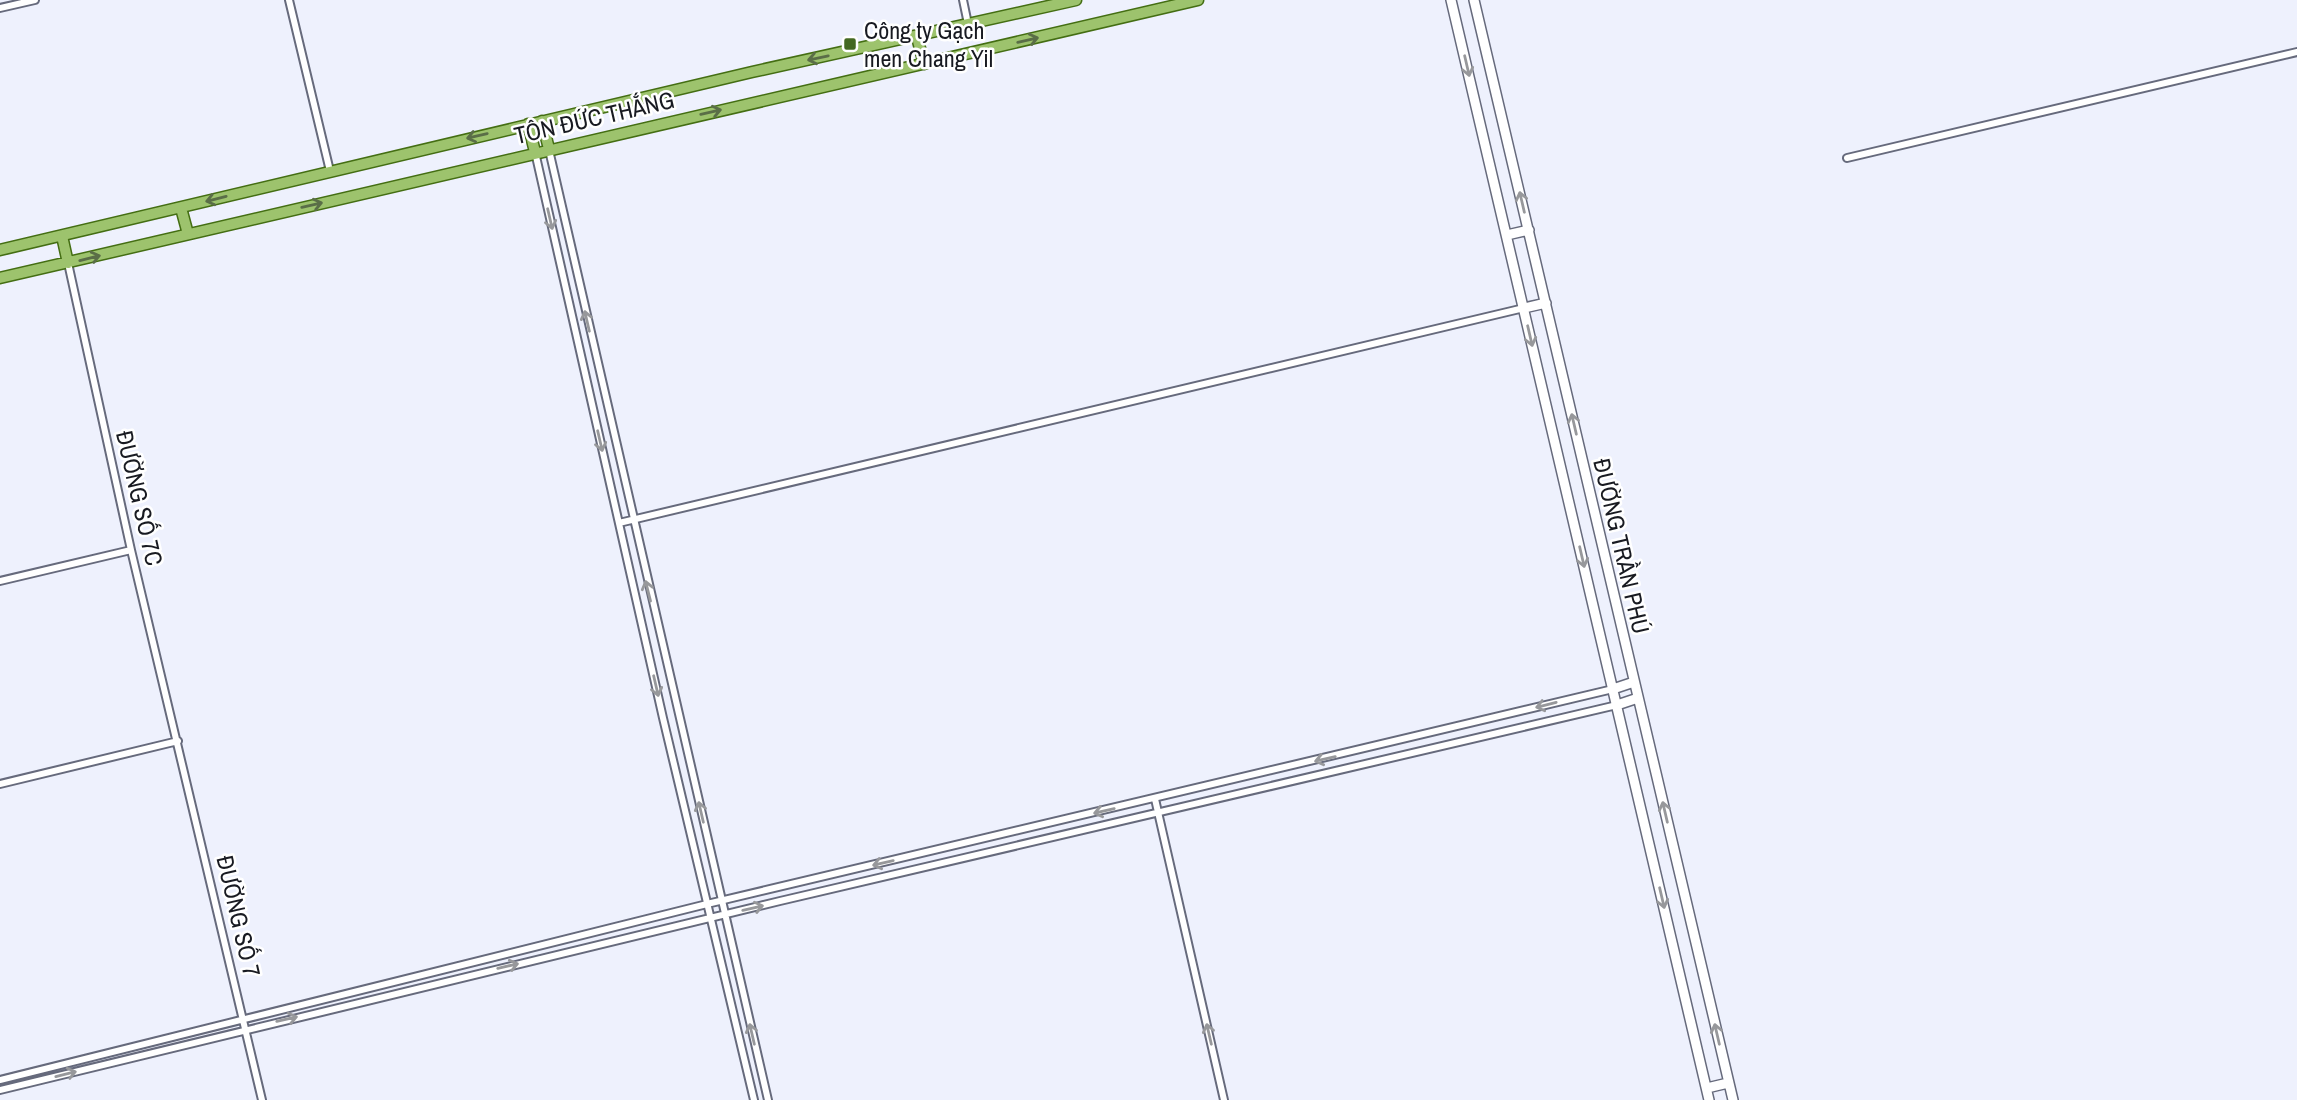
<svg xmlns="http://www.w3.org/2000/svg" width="2297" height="1100" font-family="'Archivo Narrow',sans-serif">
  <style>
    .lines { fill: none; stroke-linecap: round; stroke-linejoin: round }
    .minor-casing { stroke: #666a7c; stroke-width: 10 }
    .secondary-casing { stroke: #666a7c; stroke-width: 12 }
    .primary-casing { stroke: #446e13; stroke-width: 13 }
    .minor { stroke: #fff; stroke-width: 6 }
    .secondary { stroke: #fff; stroke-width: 9 }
    .primary { stroke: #9dc36d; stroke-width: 10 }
    .oneway { stroke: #5a6e47 }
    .oneway2 { stroke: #97989b }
    .poi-dot { fill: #436821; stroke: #fff; stroke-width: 2.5 }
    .labels { text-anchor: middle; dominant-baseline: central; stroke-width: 5; stroke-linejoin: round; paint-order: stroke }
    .poi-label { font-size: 24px; fill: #181a21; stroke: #fff; text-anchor: start }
    .street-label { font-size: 24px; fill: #181a21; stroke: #fff }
  </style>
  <rect width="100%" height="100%" fill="#eef1fd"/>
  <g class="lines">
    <defs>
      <path id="minor" d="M289,0L330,171
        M963,0L968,24
        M0,8L35,0
        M549,150L768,1100
        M535,152L663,718L754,1100
        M1847,158L2297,52
        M68,263L131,550L262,1100
        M619,523L1524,308
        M0,581L131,550
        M0,784L178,741
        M1155,799L1224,1100
        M0,1080L707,904L1613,689
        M0,1090L780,901L1617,705"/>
      <path id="secondary" d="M1451,0L1709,1100
        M1474,0L1733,1100
        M1507,235L1529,230
        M1524,308L1546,303
        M1613,689L1634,682
        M1617,705L1638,698
        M1707,1088L1728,1083"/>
      <path id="primary" d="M917,37L924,64
        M542,121L549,149
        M528,124L535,152
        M181,208L188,234
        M62,236L68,263
        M0,250L752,72L1076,0
        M0,278L1198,0"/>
    </defs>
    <use href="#minor" class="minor-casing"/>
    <use href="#secondary" class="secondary-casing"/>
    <use href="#primary" class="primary-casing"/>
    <use href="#minor" class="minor"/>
    <use href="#secondary" class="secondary"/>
    <use href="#primary" class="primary"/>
  </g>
  <defs><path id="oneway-shaft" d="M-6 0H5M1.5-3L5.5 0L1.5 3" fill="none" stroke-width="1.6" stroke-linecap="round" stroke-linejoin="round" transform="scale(1.75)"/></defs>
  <g class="oneway">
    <use href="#oneway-shaft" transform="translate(1028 40) rotate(-13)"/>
    <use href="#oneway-shaft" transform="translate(818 58) rotate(168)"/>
    <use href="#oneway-shaft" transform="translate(711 112) rotate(-13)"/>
    <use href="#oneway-shaft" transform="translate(477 136) rotate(167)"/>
    <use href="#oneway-shaft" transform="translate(216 199) rotate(166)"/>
    <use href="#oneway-shaft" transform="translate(312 205) rotate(-13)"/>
    <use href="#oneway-shaft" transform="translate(90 258) rotate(-14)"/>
  </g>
  <g class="oneway2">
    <use href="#oneway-shaft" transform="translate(1467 66) rotate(77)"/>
    <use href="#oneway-shaft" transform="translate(1522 202) rotate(-103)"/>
    <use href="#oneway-shaft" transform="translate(550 219) rotate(77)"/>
    <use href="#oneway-shaft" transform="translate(587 321) rotate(-103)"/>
    <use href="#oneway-shaft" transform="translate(1530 336) rotate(77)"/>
    <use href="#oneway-shaft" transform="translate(1574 424) rotate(-103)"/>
    <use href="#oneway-shaft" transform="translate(600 441) rotate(77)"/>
    <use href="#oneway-shaft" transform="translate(1582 557) rotate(77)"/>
    <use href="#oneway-shaft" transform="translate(648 591) rotate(-104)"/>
    <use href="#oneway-shaft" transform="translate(656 686) rotate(77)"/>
    <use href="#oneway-shaft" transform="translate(1546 705) rotate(166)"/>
    <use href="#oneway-shaft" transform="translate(1325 759) rotate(167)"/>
    <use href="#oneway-shaft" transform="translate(1104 811) rotate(167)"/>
    <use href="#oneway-shaft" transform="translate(701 812) rotate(-103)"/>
    <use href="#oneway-shaft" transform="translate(1665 812) rotate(-103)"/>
    <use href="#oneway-shaft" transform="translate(883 863) rotate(167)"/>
    <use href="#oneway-shaft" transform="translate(1662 898) rotate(77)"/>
    <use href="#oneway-shaft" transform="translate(753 908) rotate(-13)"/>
    <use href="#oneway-shaft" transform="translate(508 966) rotate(-13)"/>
    <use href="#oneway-shaft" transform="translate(287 1019) rotate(-13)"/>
    <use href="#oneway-shaft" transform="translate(752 1034) rotate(-103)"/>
    <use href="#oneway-shaft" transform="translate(1209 1034) rotate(-103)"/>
    <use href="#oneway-shaft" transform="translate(1717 1034) rotate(-103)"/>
    <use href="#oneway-shaft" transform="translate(66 1074) rotate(-14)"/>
  </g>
  <rect class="poi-dot" x="843" y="37" width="14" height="14" rx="3.5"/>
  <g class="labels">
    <g class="poi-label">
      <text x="864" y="30">Công ty Gạch<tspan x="864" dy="28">men Chang Yil</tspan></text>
    </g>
    <g class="street-label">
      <text transform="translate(594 117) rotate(-13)">TÔN ĐỨC THẮNG</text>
      <text transform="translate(140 498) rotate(77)">ĐƯỜNG SỐ 7C</text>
      <text transform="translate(1622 546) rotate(77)">ĐƯỜNG TRẦN PHÚ</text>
      <text transform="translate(239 916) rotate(77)">ĐƯỜNG SỐ 7</text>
    </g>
  </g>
</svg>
